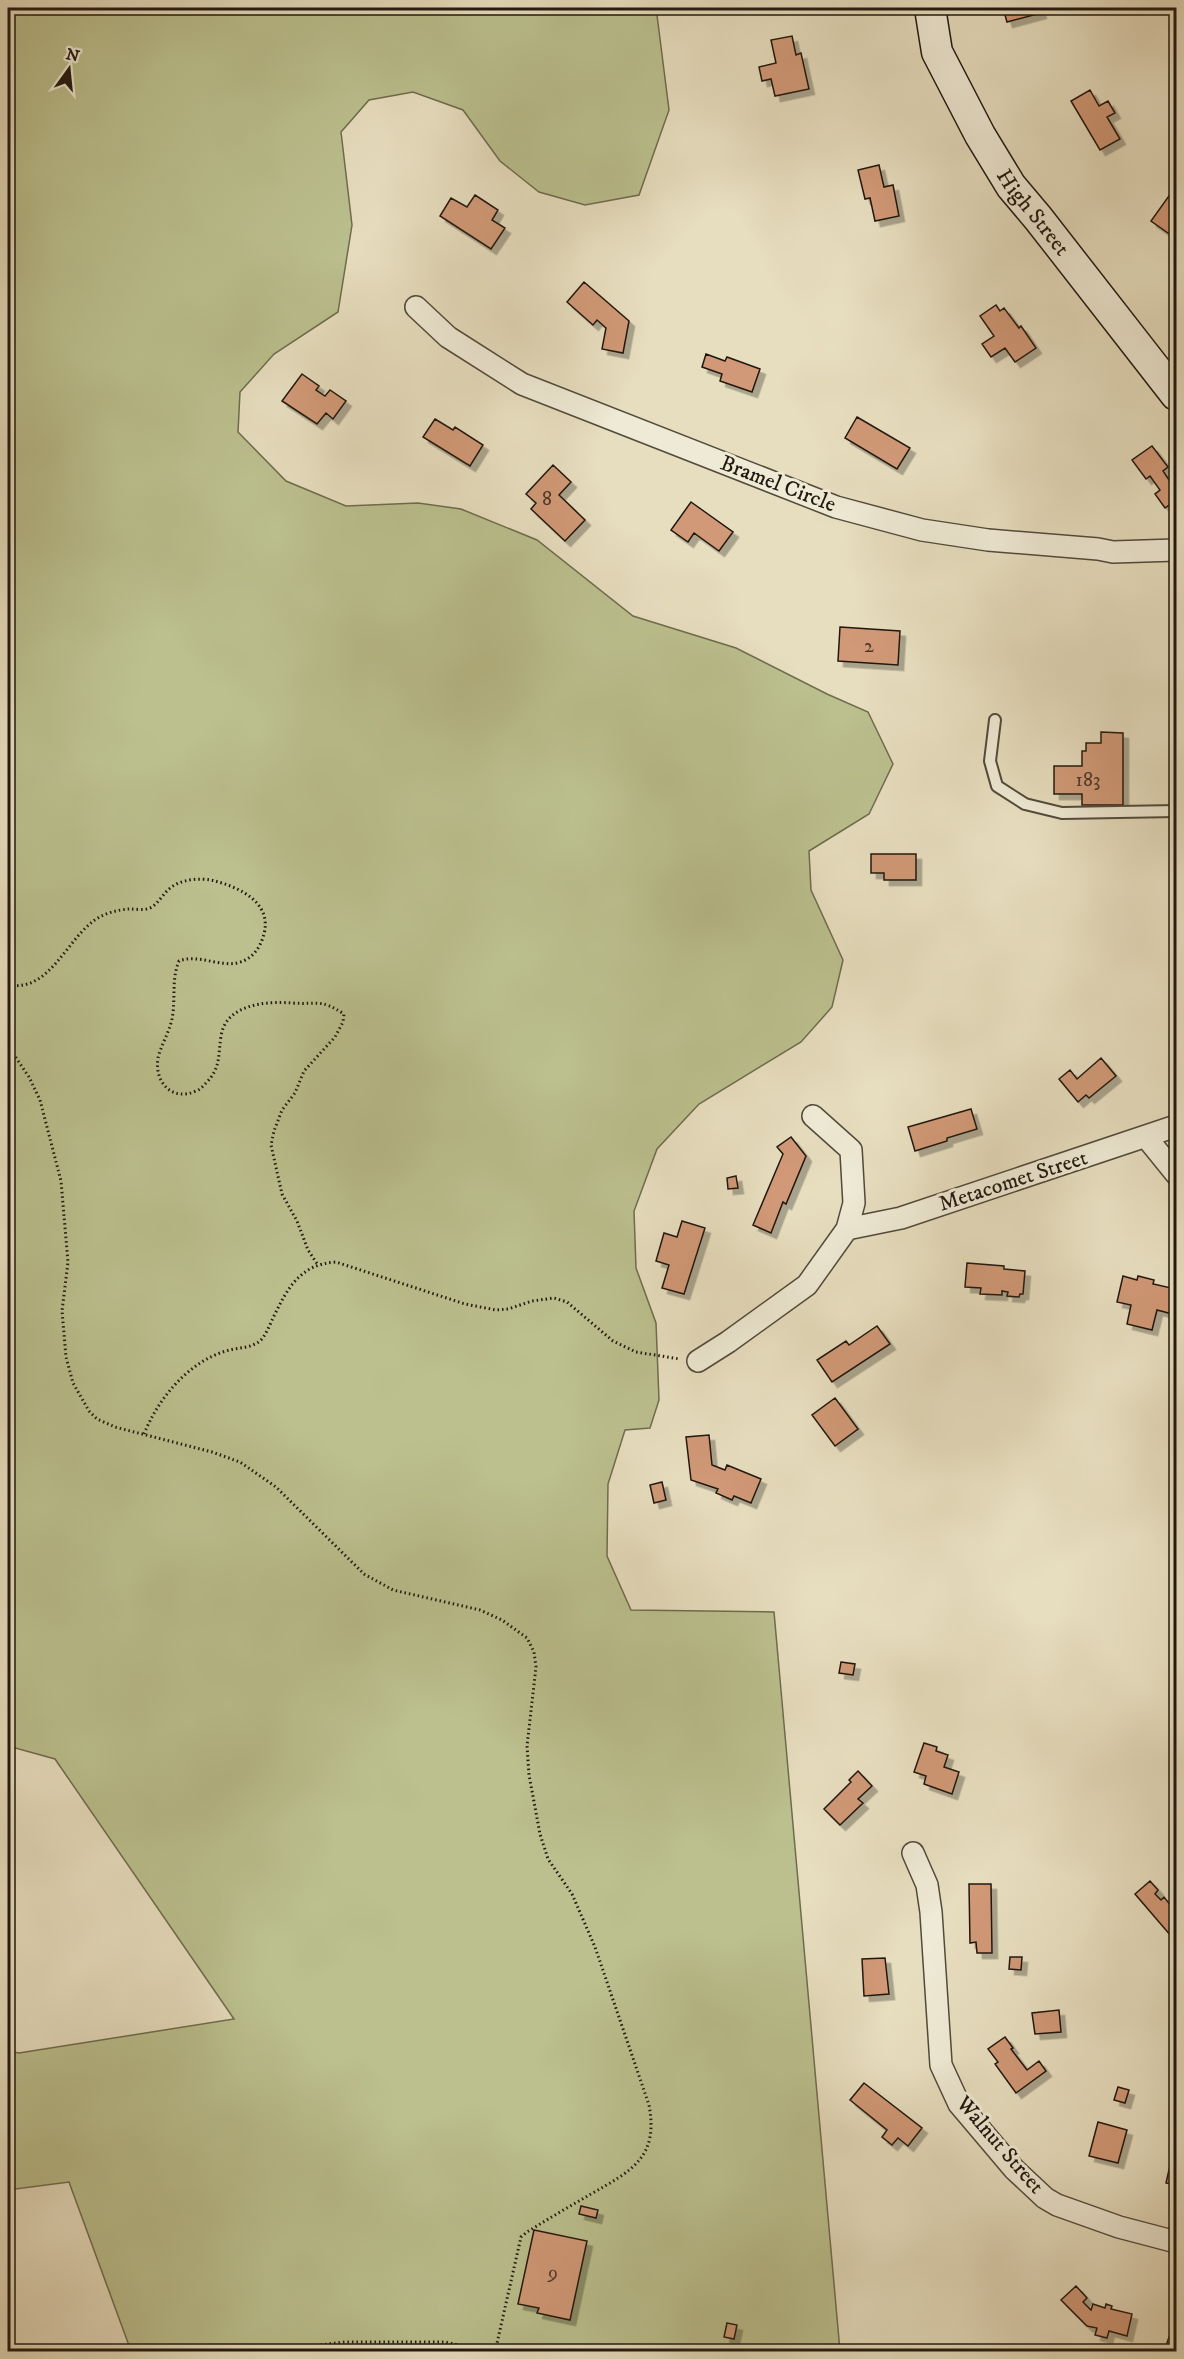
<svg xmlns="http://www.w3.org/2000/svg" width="1184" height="2359" font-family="'IM FELL DW Pica',serif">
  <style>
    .green { fill: #bbc08e; stroke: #6e6c4e; stroke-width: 1.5 }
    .building { fill: #d19977; stroke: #20180f; stroke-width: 1.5; filter: url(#shadow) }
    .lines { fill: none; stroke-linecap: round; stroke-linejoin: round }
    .lane-casing { stroke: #524a3b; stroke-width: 14 }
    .street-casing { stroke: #524a3b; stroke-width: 24 }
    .secondary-casing { stroke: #20180f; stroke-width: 33 }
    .path { stroke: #20180f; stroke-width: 3; stroke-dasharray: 1.5 3; stroke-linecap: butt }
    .lane { stroke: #efead5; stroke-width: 10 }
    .street { stroke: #efead5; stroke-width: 21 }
    .secondary { stroke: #efead5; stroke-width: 30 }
    .labels { text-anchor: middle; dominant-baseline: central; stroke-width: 6; stroke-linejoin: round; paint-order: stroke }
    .number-label { font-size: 20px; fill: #4c3829 }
    .street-label { font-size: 22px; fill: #20180f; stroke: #efead5 }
  </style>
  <defs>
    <filter id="shadow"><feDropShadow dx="5.5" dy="5.5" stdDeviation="0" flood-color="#0004"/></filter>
  </defs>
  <rect width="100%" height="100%" fill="#e7debf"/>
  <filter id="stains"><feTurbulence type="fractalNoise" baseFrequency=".00333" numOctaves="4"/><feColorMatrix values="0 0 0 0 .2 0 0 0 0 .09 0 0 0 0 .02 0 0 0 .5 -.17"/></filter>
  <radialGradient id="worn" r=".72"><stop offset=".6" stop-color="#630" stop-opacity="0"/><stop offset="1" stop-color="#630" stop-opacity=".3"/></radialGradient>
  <path class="green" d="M8,8H659L657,15L669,110L639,195L585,205L539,192L500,161L463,110L413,92L369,100L341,132L352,225L338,312L274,354L240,392L238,432L286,481L346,506L418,503L461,509L537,540L633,616L736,648L827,694L868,712L893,764L869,814L809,851L811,890L843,960L832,1007L801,1042L699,1104L657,1149L634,1211L636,1268L656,1323L659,1400L650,1428L625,1430L608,1484L607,1556L631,1610L774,1612L840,2351H131L69,2182L8,2190V2051L19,2053L234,2019L55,1759L8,1746Z"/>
  <path class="building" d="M1003,8H1039L1041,13L1007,22Z
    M792,36L796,55L801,53L809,89L775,96L771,79L762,81L759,67L776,63L771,40Z
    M1090,90L1099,106L1108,101L1115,113L1107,117L1120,139L1100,150L1071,101Z
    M879,165L884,187L893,185L899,216L875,221L870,198L865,199L858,170Z
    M1176,186V236L1175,238L1151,221Z
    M475,195L498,210L492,220L505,228L491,249L440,216L451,198L467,207Z
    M584,282L629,321L623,353L602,349L606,328L597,320L593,325L567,302Z
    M996,305L1000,311L1004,308L1019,328L1021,326L1036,348L1015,362L1005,348L991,357L982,344L994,336L980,316Z
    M706,354L725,361L727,357L760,369L752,392L720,381L722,374L702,367Z
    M302,374L319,386L316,390L325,396L330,390L346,401L333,419L326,413L317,424L282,401Z
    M857,417L910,448L897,469L845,438Z
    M435,419L453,430L455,427L483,445L470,466L423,437Z
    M1152,446L1168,467L1163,471L1171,483L1176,479V500L1165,508L1155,494L1160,490L1150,476L1146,479L1132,460Z
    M553,465L571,482L559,495L585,520L565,541L531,509L536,503L526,494Z
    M691,502L733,532L719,551L694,533L688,542L671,530Z
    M840,627L900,631L898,665L838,661Z
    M1101,732L1123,733V805H1082V794H1054V766H1082V751H1086V743H1101Z
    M871,854H916V880H884V873H871Z
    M1101,1058L1116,1076L1089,1098L1086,1095L1078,1102L1059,1079L1070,1070L1077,1079Z
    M971,1109L977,1129L947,1138V1141L915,1151L908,1127Z
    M791,1137L806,1156L786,1204L783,1202L771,1233L753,1225L783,1154L777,1147Z
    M736,1176L738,1188L728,1189L727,1178Z
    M682,1221L705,1228L684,1294L662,1288L669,1265L656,1261L664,1233L677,1237Z
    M967,1263L1004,1266V1269L1025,1271L1023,1294H1020L1019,1297L1007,1296L1008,1292L1002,1291V1295L980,1294L981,1288L965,1287Z
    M1123,1276L1137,1280L1138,1276L1154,1280L1153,1284L1176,1289V1315L1157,1310L1152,1330L1127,1324L1131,1305L1117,1302Z
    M877,1326L890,1344L832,1382L817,1360L846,1341L849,1345Z
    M835,1398L858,1429L835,1446L812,1415Z
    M709,1435L712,1465L725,1470L727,1465L761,1479L751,1503L734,1496L732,1500L716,1493L718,1489L691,1480L686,1437Z
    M662,1482L666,1500L654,1503L650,1485Z
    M841,1662L855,1664L853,1675L839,1673Z
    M924,1743L937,1747L936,1751L948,1755L944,1767L959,1772L952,1794L924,1784L926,1776L914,1772Z
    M858,1771L872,1786L858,1799L863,1803L840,1825L824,1809L851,1782L849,1780Z
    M1150,1881L1158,1890L1155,1894L1161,1900L1164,1897L1176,1912V1931L1171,1936L1135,1894Z
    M969,1884H991L992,1953H977L976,1942L970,1943Z
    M1010,1957H1022L1021,1970L1009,1969Z
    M885,1958L889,1994L864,1996L862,1959Z
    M1059,2010L1061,2032L1035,2034L1032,2013Z
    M1005,2037L1013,2048L1011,2049L1027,2070L1039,2061L1046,2071L1016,2093L995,2064L998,2062L988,2049Z
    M864,2083L922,2128L908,2146L898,2138L892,2145L882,2137L887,2130L850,2100Z
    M1118,2087L1129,2090L1125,2103L1114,2100Z
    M1098,2122L1127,2130L1118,2163L1089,2156Z
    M1172,2157L1176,2158V2185L1166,2183Z
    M581,2206L598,2210L596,2218L579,2214Z
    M534,2230L587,2241L570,2320L537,2313L539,2308L518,2304Z
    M1076,2286L1087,2298L1083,2302L1091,2310L1093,2304L1105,2308L1106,2304L1112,2306L1111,2309L1132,2314L1127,2336L1109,2331L1107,2338L1095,2335L1097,2328L1087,2326L1061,2300Z
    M727,2323L737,2325L734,2339L724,2337Z
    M1170,2334L1176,2336V2352H1164Z"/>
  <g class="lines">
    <defs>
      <path id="lane" d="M995,720L990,761L997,786L1025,804L1062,813L1176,811"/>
      <path id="street" d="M416,307L448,337L522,384L836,507L922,530L988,540L1098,549L1113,552L1176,550
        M813,1116L851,1150L854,1203L847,1229
        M1146,1137L1176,1174
        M698,1361L728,1342L807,1285L847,1229L901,1218L1176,1126
        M913,1853L927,1885L931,1912L941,2065L959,2104L1014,2169L1045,2198L1057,2205L1119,2227L1176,2242"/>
      <g id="secondary">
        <path id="s1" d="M930,8L937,52L980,135L1011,186L1038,218L1176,395"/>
      </g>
    </defs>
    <use href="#lane" class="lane-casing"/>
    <use href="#street" class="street-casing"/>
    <use href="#secondary" class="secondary-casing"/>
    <path class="path" d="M8,985C48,992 64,945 91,923C101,914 116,910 129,909C136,909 145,911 152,907C158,903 162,896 167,891C178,879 200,877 215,881C241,888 272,903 264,934C262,942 257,952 250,957C228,974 202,952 179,961C171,980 176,999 172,1019C169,1033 161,1045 158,1058C154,1082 172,1102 196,1091C200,1090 203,1086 206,1083C221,1068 218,1055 221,1036C226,1004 266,1001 292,1003C318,1005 319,998 344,1014L343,1022L335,1037L304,1071L295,1093L282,1110L274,1131L271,1145L282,1194L297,1221L308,1250L318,1265
      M8,1046L29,1077L40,1100L61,1181L68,1262L62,1311L66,1357L73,1383L89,1411L97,1419L115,1427L212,1452L240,1462L276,1487L364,1574L393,1590L480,1610L502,1620L527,1638L534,1652L536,1667L527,1746L529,1775L540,1834L548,1859L572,1894L595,1947L649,2105C659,2158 631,2171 591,2194C570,2206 548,2219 527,2232L521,2237L495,2352
      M144,1434C158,1399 188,1362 226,1351C238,1347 251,1349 261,1340C267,1333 270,1324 274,1316C288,1287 301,1264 336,1262L465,1304L496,1310L508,1309L532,1301L554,1298L567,1302L613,1341L636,1352L680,1359
      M258,2352L345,2342H445L489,2352"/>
    <use href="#lane" class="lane"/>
    <use href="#street" class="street"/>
    <use href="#secondary" class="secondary"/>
  </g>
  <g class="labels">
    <g class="number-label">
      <text x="547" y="499">8</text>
      <text x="869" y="646">2</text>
      <text x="1088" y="780">183</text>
      <text x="553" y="2273">9</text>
    </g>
    <g class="street-label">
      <text stroke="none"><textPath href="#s1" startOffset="232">High Street</textPath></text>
      <text transform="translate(778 484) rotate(21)">Bramel Circle</text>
      <text transform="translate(1013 1181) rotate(-18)">Metacomet Street</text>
      <text transform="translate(1000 2145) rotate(49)">Walnut Street</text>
    </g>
  </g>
  <rect width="1184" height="2359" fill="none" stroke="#e7debf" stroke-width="30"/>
  <rect x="9" y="9" width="1166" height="2341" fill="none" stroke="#20180f" stroke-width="3"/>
  <rect x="15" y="15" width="1154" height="2329" fill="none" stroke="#20180f" stroke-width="1.5"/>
  <g transform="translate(69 69) rotate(15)" stroke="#efead5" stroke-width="4.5" paint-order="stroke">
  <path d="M0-4.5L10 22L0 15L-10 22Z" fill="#20180f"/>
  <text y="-9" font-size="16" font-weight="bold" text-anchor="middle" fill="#20180f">N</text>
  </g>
  <rect width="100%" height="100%" filter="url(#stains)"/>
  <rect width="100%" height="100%" fill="url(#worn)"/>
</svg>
